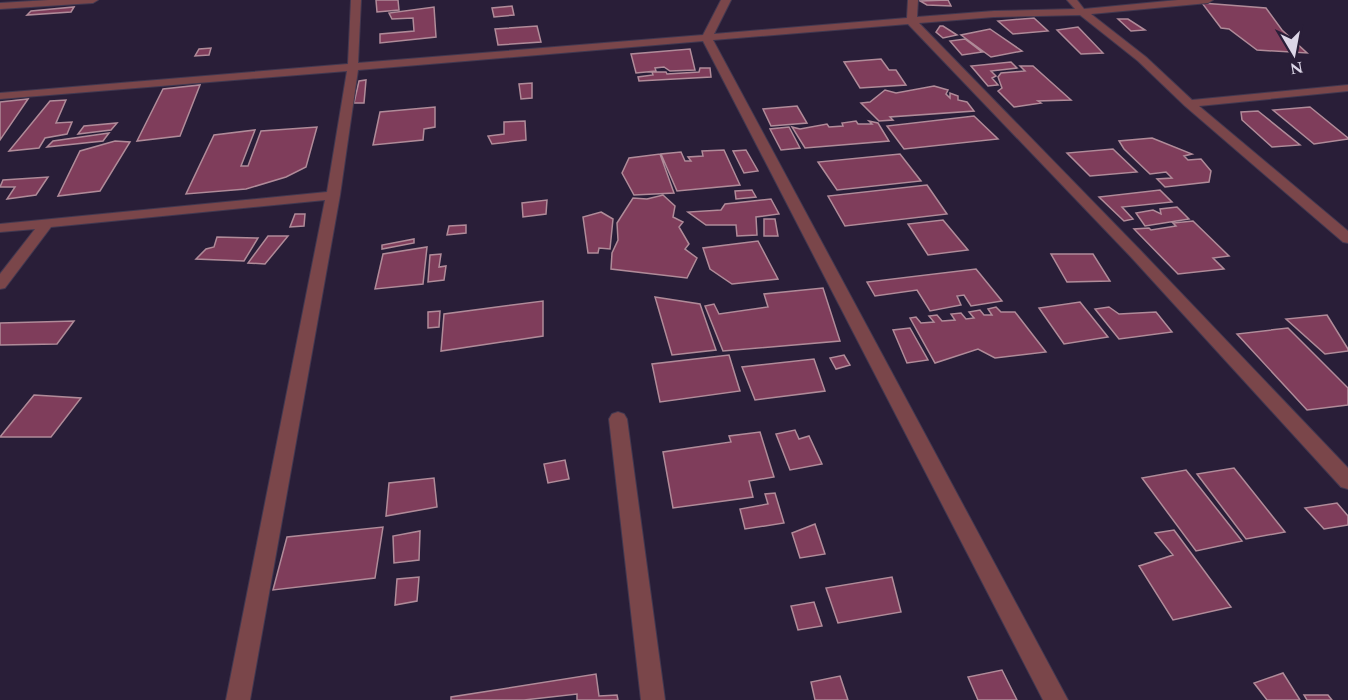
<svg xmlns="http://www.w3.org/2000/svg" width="1348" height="700" font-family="Spectral,serif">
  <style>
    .building { fill: #7f3d5b; stroke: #b08b99; stroke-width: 1.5 }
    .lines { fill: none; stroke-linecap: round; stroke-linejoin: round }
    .minor-casing { stroke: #423850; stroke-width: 2 }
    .minor { fill: #7a464a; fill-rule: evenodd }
  </style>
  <rect width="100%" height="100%" fill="#291e38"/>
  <path class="building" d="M376,0H398L399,10L377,12Z
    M948,0L951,6L927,5L920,1Z
    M1202,3L1266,8L1282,30L1307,53L1257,50L1229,29L1221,28Z
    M512,6L514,15L494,17L492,8Z
    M74,7L71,12L27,15L31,11Z
    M434,7L436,37L380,43V34L414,31L413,18L392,19L389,13Z
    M1034,18L1048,31L1013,34L998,21Z
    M1118,19H1128L1145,30L1131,31Z
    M537,26L541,42L498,45L495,29Z
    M940,26H943L957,35L943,38L936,32Z
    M1078,27L1103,53L1081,54L1057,30Z
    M990,29L1022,51L991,57L961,35Z
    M965,39L982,52L962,55L950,41Z
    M211,48L209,55L195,56L199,49Z
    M690,49L695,70L670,71L664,67L655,68L656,71L636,73L631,54Z
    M881,59L889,70H896L906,85L860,88L844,62Z
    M1011,62L1017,68L991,71L996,76L992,78L998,85L988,86L971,66Z
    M1020,66H1033L1071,100L1038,101L1041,103L1014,107L998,91L1002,88L998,77L1001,73L1025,71Z
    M700,68H710L711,77L639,81L638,77L653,75L652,72H666L667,74L699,72Z
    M366,80L364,103H354L359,81Z
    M532,83V98L521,99L519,84Z
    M200,85L180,136L137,141L163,89Z
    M934,86L948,90L946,94L950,98V93L958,96V100L967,102L974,111L890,117L893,120L879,121L861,103L870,102L885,90L896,93Z
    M28,99L0,140V102Z
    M66,100L56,123L72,122L67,134L45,138L39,148L9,151L50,101Z
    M797,106L807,123L771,126L763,109Z
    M435,107V127L424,129L423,140L373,145L380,112Z
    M1310,107L1348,138V139L1314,144L1273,110Z
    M1258,111L1300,145L1272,147L1242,120L1241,112Z
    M974,116L998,139L904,149L887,126Z
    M525,121L526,140L492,144L488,136L504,134V122Z
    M856,121L858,124H872L869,121L878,123L889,141L805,148L792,127L800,129L827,124L829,127L843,126L842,123Z
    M117,123L111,130L78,134L84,126Z
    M317,127L306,167L286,177L246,189L186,194L214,135L255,130L241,166H248L261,131Z
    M789,127L800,148L781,150L770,129Z
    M109,133L103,141L47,147L53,141Z
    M1152,138L1192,154L1184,156L1188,160L1201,159L1211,171L1209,182L1165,187L1157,179L1172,178L1166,172L1150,174L1124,149L1119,141Z
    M115,141L130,142L100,191L58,196L80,151Z
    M1113,149L1137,172L1090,176L1067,153Z
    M724,150L740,185L677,191L661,154L681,152L685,161H691L688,157L703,156L702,151Z
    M746,150L758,171L744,173L733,151Z
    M660,154L674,193L634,195L622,173L629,158Z
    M900,154L921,181L837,190L818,162Z
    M48,177L36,195L7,199L15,187H0L3,180Z
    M927,185L947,214L845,226L828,196Z
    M752,190L756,197L736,199L735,191Z
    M1160,190L1172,202L1122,207L1133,219L1124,221L1099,197Z
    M663,195L675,206L673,217L683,222L679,227L689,244L685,249L697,258L687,278L611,269L612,253L618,240L617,223L633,198L647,199Z
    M771,199L779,214L756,217L757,235L737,236L736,225H706L688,212L721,210L725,204Z
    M547,200L546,214L523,217L522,203Z
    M1177,207L1189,219L1145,226L1136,213L1153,210L1161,214L1160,209Z
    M601,212L613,219L610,249L599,248L598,253H588L583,217Z
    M295,214H305L304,226L290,227Z
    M764,219H775L778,236H764Z
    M943,220L968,250L928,255L908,224Z
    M1193,221L1229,256L1213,258L1224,269L1178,274L1134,229L1149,228L1151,230L1176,226L1173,223Z
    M466,225V233L447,235L449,226Z
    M268,236H288L265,264L248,263Z
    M217,237L258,238L244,261L196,259L206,249L214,247Z
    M414,239V243L382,249V245Z
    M758,241L778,279L732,284L710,269L703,248Z
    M427,247L423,284L375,289L383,254Z
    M441,254L439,267L446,266L444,280L428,282L430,255Z
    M1051,254H1093L1110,281L1067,282Z
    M976,269L1002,301L971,306L964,295L957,296L961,305L930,311L917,290L875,296L867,282Z
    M823,288L840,341L723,351L705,306L714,304L719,314L768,307L764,294Z
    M655,297L700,304L716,350L672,355Z
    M543,301V336L441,351L444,314Z
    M1080,302L1108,337L1064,344L1039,308Z
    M996,307L1001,312H1015L1046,352L995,358L978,349L935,363L910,318L916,317L921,323L934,322L929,316L937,315L942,321L955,320L951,314L961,313L966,319L974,318L969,312L980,310L984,315H992L988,309Z
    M1109,307L1119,314L1156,312L1172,332L1119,339L1095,309Z
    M440,311L439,327L428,328V312Z
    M1327,315L1348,349V351L1325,354L1286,319Z
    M74,321L57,344L0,345V323Z
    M910,328L928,360L907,363L893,330Z
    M1288,328L1348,388V405L1307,410L1237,334Z
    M729,355L740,391L660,402L652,364Z
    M844,355L850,365L836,369L830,358Z
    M814,359L825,391L755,400L742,367Z
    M34,395L81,398L51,437H0Z
    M795,430L799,439L809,436L822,464L790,470L776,434Z
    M760,432L774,477L749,481L753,497L673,508L663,452L731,442L729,436Z
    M565,460L569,479L548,483L544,464Z
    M1234,468L1285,532L1246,539L1197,474Z
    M1186,470L1242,541L1196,551L1142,478Z
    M434,478L437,507L386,516L389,483Z
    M775,493L784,523L745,529L740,509L768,504L765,494Z
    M1337,503L1348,516V525L1324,529L1305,508Z
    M815,524L825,554L800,558L792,533Z
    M383,527L375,578L273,590L287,537Z
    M1174,530L1231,607L1173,620L1139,566L1173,555L1155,533Z
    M420,531L419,560L394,563L393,536Z
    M419,577L417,601L395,605L397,579Z
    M892,577L901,612L838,623L826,588Z
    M814,602L822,626L798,630L791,606Z
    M1002,670L1017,700H978L968,677Z
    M1283,673L1300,700H1267L1254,683Z
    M596,674L599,696L617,695L618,700H577V694L524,700H451V697Z
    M840,676L848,700H815L811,682Z
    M1304,695H1328L1332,700H1307Z"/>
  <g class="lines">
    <defs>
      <path id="minor" d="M49,0H98L93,3L0,9V3Z
        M351,0H361L358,63L703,35L721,0H731L714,34L907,18L908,0H918L917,17L994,11L1075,9L1067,0H1077L1084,9L1178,0H1213L1208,3L1091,14L1146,57L1192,100L1348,85V91L1199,106L1348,231V243L1343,242L1185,106L1138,61L1080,15L994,17L919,23L1141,251L1348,468V489L1341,487L1131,257L908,24L713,40L1068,700H1043L703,41L358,70L340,195L250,700H226L325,200L51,227L5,288L0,289V274L35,229L0,232V224L327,192L347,71L0,99V93L348,64Z
        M618,412L624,414L627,419L665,700H641L609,419L612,414Z"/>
    </defs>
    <use href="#minor" class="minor-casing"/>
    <use href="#minor" class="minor"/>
  </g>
  <g transform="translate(1294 54) rotate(170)" stroke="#291e38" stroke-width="4.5" paint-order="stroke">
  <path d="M0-4.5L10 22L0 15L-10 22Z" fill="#dcd6e7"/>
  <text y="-9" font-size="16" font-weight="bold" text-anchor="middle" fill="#dcd6e7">N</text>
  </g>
</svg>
